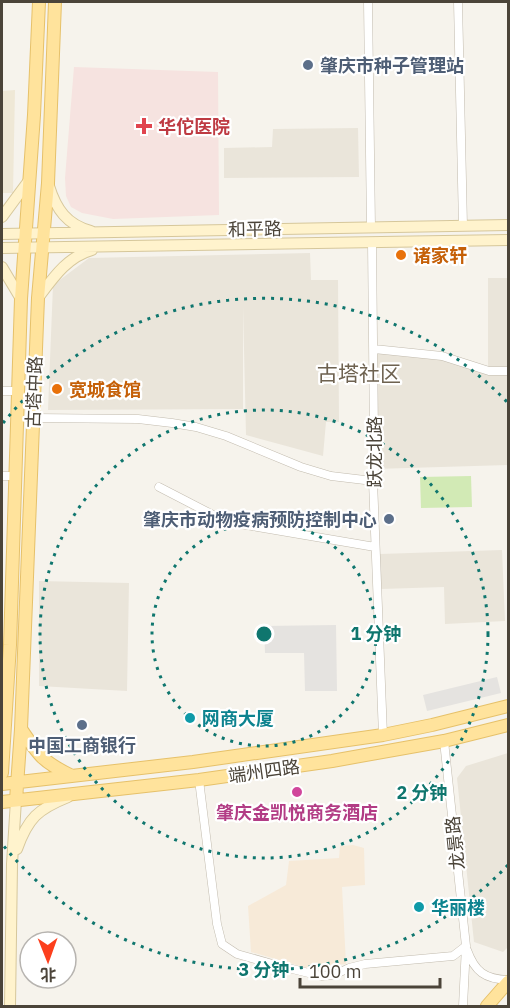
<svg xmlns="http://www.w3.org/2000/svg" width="510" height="1008" font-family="'IBM Plex Sans','Noto Sans SC',sans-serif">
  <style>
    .residential { fill: #eae5da }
    .commercial { fill: #f7ead8 }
    .education { fill: #efe8d6 }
    .medical { fill: #f6e3e0 }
    .green { fill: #d2eab5 }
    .parking { fill: #e5e3e0 }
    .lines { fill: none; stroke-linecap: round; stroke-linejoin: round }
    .street-casing { stroke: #c2bbae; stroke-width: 9 }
    .secondary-casing { stroke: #d6c79b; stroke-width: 12 }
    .primary-casing { stroke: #e6c16a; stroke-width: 14 }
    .street { stroke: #fff; stroke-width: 8 }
    .secondary { stroke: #fff3cd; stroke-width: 10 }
    .primary { stroke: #ffe39c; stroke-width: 12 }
    .ring { fill: none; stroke: #0f766e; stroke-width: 3; stroke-dasharray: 3 6 }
    .service-dot { fill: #5c6f8a; stroke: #fff; stroke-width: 2 }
    .health-dot { fill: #e0444e; stroke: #fff; stroke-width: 2 }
    .food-dot { fill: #e8710a; stroke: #fff; stroke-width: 2 }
    .culture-dot { fill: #0f9aa8; stroke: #fff; stroke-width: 2 }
    .hotel-dot { fill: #d1479c; stroke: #fff; stroke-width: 2 }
    .labels { text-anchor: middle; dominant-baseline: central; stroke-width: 4.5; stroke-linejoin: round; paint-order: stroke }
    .service-label { font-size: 18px; font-weight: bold; fill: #4e5e75; stroke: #fff; text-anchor: start }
    .health-label { font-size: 18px; font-weight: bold; fill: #be3a42; stroke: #fff; text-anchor: start }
    .street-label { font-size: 18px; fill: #4b4439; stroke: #fff }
    .food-label { font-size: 18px; font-weight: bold; fill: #c56008; stroke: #fff; text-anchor: start }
    .culture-label { font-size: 18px; font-weight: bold; fill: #0d838f; stroke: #fff; text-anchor: start }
    .hotel-label { font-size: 18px; font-weight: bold; fill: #b23c85; stroke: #fff }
    .quarter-label { font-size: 21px; fill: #6e6250; stroke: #fff }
    .centre { fill: #0f766e; stroke: #fff; stroke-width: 3 }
    .ring-label { font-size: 18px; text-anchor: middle; font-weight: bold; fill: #0f766e; stroke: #fff; stroke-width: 4.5; stroke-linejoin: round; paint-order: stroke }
  </style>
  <rect width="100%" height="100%" fill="#f6f3ec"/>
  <path class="residential" d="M358,128L359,177L224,178V148L272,147L273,129Z
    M310,253L311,280H338L339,422H326L323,456L246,435L243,306V409L48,410L53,285L89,258Z
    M488,278H508V465L374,469V349L442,356L488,371Z
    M502,550L505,621L445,624L444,587L381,589L380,554Z
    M39,581L129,583L127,691L39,686Z
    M508,753V947L503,952L474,942L457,778L466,766Z"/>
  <path class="commercial" d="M353,845L364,848L365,885L342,887L346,964L307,968L251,952L248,906L286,885L289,861L339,858L340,846Z"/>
  <path class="education" d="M15,90L13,193H2V91Z"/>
  <path class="medical" d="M74,67L218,72L219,215L113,219L82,213L71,207L66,196L65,178Z"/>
  <path class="green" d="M471,476L472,507L421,508L420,477Z"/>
  <path class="parking" d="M336,625L337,691H305L304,653H265L264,626Z
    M497,677L501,693L427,711L423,695Z"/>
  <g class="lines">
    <defs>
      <path id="street" d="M368,2L371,228
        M458,2L463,226
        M372,242L374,439V469L373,481L383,735
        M374,349L442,356L489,371H508
        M2,391H18
        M34,418L138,419L172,423L196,427L226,436L301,467L331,476L373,481
        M2,476H15
        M159,487L219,518L234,523L375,547
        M444,741L466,946L463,1006
        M199,780L217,924L222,944L237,954L276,965L321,976L334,975L349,968L365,964L453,956L466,946
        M467,950C475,972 485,979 508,980"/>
      <path id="secondary" d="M49,186C56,209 67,225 91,231
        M2,217L30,179
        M2,234L508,225
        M2,248L508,240
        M2,267L21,299
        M38,298C53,278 67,257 92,250
        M17,849C28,818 38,809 68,797
        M10,1006L12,864L16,800"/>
      <path id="primary" d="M21,729C39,756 43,762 72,776
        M2,773L10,645L21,299L34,115L39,2
        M2,784L193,762L383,735L432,725L508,706
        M16,800L21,729L38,298L48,183L55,2
        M2,802L199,780L332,761L444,741L508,725
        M487,1006L508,982"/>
    </defs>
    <use href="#street" class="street-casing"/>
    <use href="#secondary" class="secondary-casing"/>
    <use href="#primary" class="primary-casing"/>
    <use href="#street" class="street"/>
    <use href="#secondary" class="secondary"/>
    <use href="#primary" class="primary"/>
  </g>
  <g class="ring">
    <circle cx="264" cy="634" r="112"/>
    <circle cx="264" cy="634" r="224"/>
    <path d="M508 865A336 336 0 0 1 3 845M3 423A336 336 0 0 1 508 403"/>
  </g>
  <g class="service-dot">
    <circle cx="308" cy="65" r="6"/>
    <circle cx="389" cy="519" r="6"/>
    <circle cx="82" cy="725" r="6"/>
  </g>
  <path class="health-dot" d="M141 117h6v6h6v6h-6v6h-6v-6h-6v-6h6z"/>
  <g class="food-dot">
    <circle cx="401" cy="255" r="6"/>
    <circle cx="57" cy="389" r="6"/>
  </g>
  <g class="culture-dot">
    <circle cx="190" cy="718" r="6"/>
    <circle cx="419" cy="907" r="6"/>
  </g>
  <circle class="hotel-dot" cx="297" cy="792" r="6"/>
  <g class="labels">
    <g class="service-label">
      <text x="320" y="65">肇庆市种子管理站</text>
      <text x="377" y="519" text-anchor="end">肇庆市动物疫病预防控制中心</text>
      <text x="82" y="745" text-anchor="middle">中国工商银行</text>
    </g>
    <g class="health-label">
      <text x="158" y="126">华佗医院</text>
    </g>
    <g class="street-label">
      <text transform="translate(255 229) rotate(-1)">和平路</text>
      <text transform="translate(34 392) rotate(-88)">古塔中路</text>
      <text transform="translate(374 452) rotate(-90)">跃龙北路</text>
      <text transform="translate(264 771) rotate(-8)">端州四路</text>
      <text transform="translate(455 843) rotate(-96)">龙景路</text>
    </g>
    <g class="food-label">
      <text x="413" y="255">诸家轩</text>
      <text x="69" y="389">宽城食馆</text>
    </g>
    <g class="culture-label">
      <text x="202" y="718">网商大厦</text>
      <text x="431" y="907">华丽楼</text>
    </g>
    <g class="hotel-label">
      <text x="297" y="812">肇庆金凯悦商务酒店</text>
    </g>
    <g class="quarter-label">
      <text x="359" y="373">古塔社区</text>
    </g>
  </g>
  <circle cx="264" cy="634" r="9" class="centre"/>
  <g class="ring-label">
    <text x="376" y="640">1 分钟</text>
    <text x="422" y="799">2 分钟</text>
    <text x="264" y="976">3 分钟</text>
  </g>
  <rect width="510" height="1008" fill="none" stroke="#4b4439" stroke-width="6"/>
  <g transform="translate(48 960) rotate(179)"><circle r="28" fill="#ffffff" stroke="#b7b4b0" stroke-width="1.5"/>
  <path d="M0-4.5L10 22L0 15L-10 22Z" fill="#fc3f1d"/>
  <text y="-9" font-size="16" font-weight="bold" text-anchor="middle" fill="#4b4439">北</text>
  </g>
  <path d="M300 978v9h140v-9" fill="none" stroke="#4b4439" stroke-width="3"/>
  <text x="309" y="978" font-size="18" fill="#4b4439" stroke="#ffffff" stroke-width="4.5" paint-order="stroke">100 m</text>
</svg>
